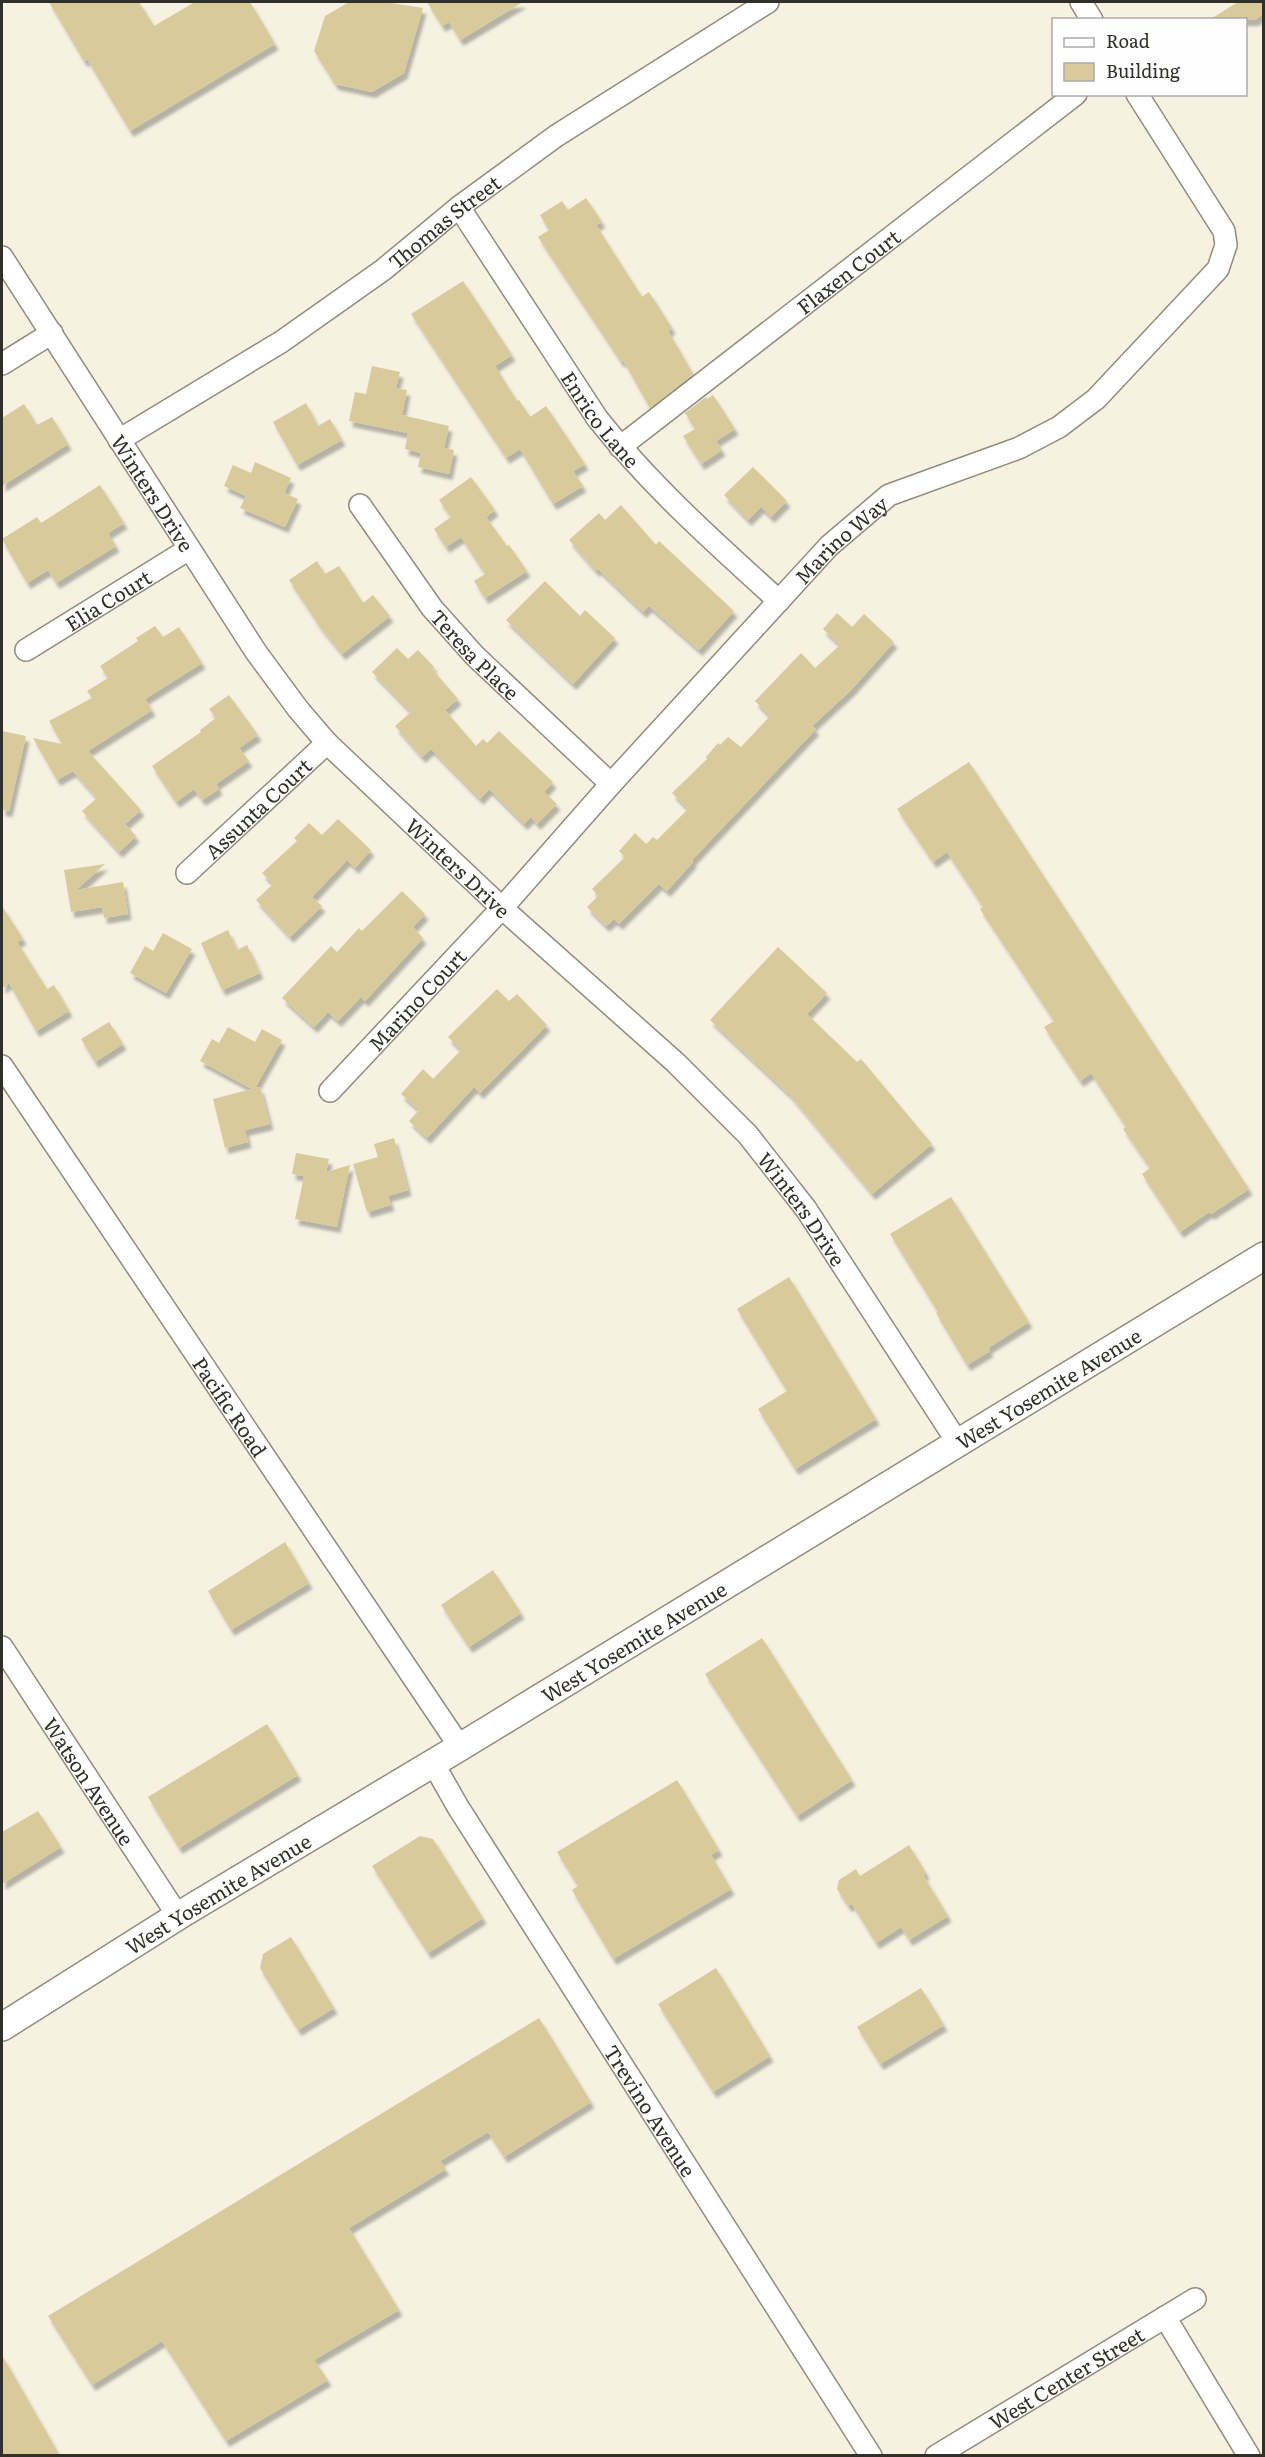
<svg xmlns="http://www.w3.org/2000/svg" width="1265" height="2457" font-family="Literata,serif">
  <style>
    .building { fill: #d9ca9c; filter: url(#shadow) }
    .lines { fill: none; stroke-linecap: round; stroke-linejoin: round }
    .minor-casing { stroke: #918d7e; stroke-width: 24 }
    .major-casing { stroke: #918d7e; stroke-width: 30 }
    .minor { stroke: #fff; stroke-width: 21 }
    .major { stroke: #fff; stroke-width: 27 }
    .labels { text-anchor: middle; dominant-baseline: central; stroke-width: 4.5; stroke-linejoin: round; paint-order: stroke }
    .street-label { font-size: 20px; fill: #312f29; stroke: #fefefe }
  </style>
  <defs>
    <filter id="shadow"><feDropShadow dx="3.5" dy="6" stdDeviation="1.5" flood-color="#0004"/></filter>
  </defs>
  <rect width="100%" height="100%" fill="#f6f1e1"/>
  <path class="building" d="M49,2H139L154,26L195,2H250L275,44L130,131L87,59L84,61Z
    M349,2H385L423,8L404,73L372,92L335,84L314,51L325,16Z
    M427,2H523L460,40L449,22L442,26Z
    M1238,2H1263V14L1255,20H1209Z
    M586,198L602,222L596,225L642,297L649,292L672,328L668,331L693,374L650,408L623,360L621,362L538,237L549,230L540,215L562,201L568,210Z
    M463,281L512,355L495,366L517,401L519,400L530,417L546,406L585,464L573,471L583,486L553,504L520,449L506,458L411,314Z
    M372,366L400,372L396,388L407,390L402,415L449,426L444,448L454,450L449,474L418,467L421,453L405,449L408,433L349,421L355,392L366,394Z
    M713,395L735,429L716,441L722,450L701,464L683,436L695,429L685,413L706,397L707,399Z
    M306,403L318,426L330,419L342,440L297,465L273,422Z
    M24,404L37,425L52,417L68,444L2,486V418Z
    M255,462L291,478L284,493L298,499L285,527L240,508L246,496L224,486L233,465L251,473Z
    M753,467L787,501L771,517L761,507L748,520L724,495Z
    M471,477L495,510L486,517L507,546L509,545L527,571L485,598L474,581L485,574L461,537L446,547L434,529L451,517L439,500Z
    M100,485L124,523L108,533L116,546L56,583L48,570L27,583L2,539L37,517L41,523Z
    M621,505L656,545L659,541L734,611L699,650L649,606L643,612L598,569L596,571L569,540L599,513L605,520Z
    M317,561L325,574L339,566L363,603L373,595L390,616L342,654L320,627L289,580Z
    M545,581L580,616L585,610L615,638L573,684L506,620Z
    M837,613L852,627L864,614L894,642L851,690L812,726L816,729L692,860L693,862L667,891L659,884L619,924L614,919L606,926L587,907L598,896L592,889L625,857L619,851L635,833L646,844L653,837L657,840L688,809L672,793L707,759L706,757L718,743L720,745L728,737L741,747L770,716L755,701L801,653L815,668L840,645L823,629Z
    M155,626L163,637L179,627L202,663L145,699L152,710L88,751L141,810L125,824L136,836L119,852L82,811L97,798L73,771L57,780L33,738L62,744L49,721L92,698L87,691L108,678L100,666L138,641L136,638Z
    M397,648L408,659L418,650L434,667L432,669L458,699L445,710L476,746L483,739L487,743L499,731L553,782L544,792L557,804L537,824L531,817L524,824L489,789L480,799L431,749L422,757L395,726L411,712L372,672Z
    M229,695L258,735L239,748L249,761L216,784L219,789L202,800L194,789L176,802L152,766L201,732L200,730L216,718L209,709Z
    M2,731L26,736L9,811L2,810Z
    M969,762L1249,1189L1211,1214L1209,1212L1180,1232L1142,1174L1150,1168L1123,1129L1126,1127L1091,1073L1080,1081L1044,1027L1054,1021L980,909L983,907L947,852L933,862L897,809Z
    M338,819L371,850L355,868L347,860L312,897L322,906L290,937L256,900L273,884L262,873L297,841L294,838L309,823L322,835Z
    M105,864L76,890L123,882L128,914L104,918L102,907L71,912L64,870Z
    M402,891L425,914L413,927L423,938L365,1001L361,997L338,1021L328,1012L314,1027L282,998L331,946L337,952L359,928L362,931Z
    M2,906L23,939L17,942L47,989L54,985L69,1011L36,1031L9,983L2,988Z
    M228,930L237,950L247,945L260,973L222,990L201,943Z
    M163,933L192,949L166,993L130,973L145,946L153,951Z
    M778,947L827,993L807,1014L857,1062L861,1059L932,1144L872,1194L790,1095L710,1020Z
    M497,989L509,1001L517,994L547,1025L480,1093L474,1087L427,1138L409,1121L419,1110L401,1094L423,1069L433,1079L461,1050L448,1037Z
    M109,1022L123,1044L95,1062L81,1039Z
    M228,1027L255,1042L262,1029L282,1040L255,1088L260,1087L270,1124L245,1130L248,1142L225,1148L213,1099L252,1089L200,1061L212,1039L219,1043Z
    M394,1138L408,1190L388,1196L391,1205L367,1212L353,1164L378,1157L374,1144Z
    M296,1153L329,1159L326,1172L350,1165L337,1227L295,1219L304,1176L292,1174Z
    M951,1197L1029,1322L988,1348L990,1351L967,1365L936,1313L938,1312L890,1234Z
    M789,1277L876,1419L795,1469L758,1409L787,1391L737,1309Z
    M285,1542L309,1583L231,1630L208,1591Z
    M493,1570L521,1613L469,1647L441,1605Z
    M762,1638L852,1780L797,1816L705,1674Z
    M267,1724L298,1775L179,1848L148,1797Z
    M677,1780L719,1850L711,1855L731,1889L613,1959L572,1890L578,1886L557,1852Z
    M38,1811L61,1847L2,1884V1832Z
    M420,1836L433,1839L483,1918L428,1953L372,1866Z
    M909,1845L926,1873L923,1875L948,1916L909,1940L901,1927L876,1943L852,1904L848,1906L837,1889L839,1880L856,1869L860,1876Z
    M291,1937L334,2008L298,2030L260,1968L263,1954Z
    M716,1968L770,2056L713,2092L658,2004Z
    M921,1988L944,2025L880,2064L857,2027Z
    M539,2018L591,2102L504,2157L488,2132L440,2161L446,2169L349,2228L399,2310L314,2360L328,2380L226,2441L162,2341L92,2385L48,2316Z
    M2,2355L60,2456H2Z"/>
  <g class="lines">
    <defs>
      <g id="minor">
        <path d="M1081,2L1092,20"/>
        <path id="s1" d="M459,207L597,418C651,486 715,543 779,601"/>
        <path id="s2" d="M2,257L256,652L298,709L327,743L502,908L676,1063L748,1135L806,1209L958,1443"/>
        <path d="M2,364L52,333"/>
        <path id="s3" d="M119,440L281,342L383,270L459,207L556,136L768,2"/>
        <path id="s4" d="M620,447L1076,94"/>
        <path id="s5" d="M360,505L432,608L475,656L611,784"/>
        <path id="s6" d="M26,650L189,549"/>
        <path id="s7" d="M187,873L327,743"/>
        <path id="s8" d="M2,1066L460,1747"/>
        <path id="s9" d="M330,1091L502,908L611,784L829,546L889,495L1019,448L1059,427L1096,399L1218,269L1226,245L1224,231L1137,94"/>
        <path id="s10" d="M2,1647L178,1916"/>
        <path id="s11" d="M433,1763L458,1807L871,2456"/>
        <path d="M1165,2317L1249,2456"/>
        <path id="s12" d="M936,2456L1195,2299"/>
      </g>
      <g id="major">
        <path id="s13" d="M2,2027L178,1916L460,1747L1264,1256"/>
      </g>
    </defs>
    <use href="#minor" class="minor-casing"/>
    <use href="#major" class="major-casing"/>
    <use href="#minor" class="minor"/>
    <use href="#major" class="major"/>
  </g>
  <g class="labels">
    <g class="street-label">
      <text stroke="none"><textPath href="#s3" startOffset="392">Thomas Street</textPath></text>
      <text stroke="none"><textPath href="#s4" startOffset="288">Flaxen Court</textPath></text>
      <text stroke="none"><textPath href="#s1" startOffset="255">Enrico Lane</textPath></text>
      <text stroke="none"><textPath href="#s2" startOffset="280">Winters Drive</textPath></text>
      <text stroke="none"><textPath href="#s9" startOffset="752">Marino Way</textPath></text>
      <text stroke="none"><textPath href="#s6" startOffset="96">Elia Court</textPath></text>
      <text stroke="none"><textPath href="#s5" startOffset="189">Teresa Place</textPath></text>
      <text stroke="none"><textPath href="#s7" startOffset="96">Assunta Court</textPath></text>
      <text stroke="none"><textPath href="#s2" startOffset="766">Winters Drive</textPath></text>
      <text stroke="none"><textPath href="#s9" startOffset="126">Marino Court</textPath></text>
      <text stroke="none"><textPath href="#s2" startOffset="1252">Winters Drive</textPath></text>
      <text stroke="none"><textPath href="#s13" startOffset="1226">West Yosemite Avenue</textPath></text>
      <text stroke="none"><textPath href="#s8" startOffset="410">Pacific Road</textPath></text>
      <text stroke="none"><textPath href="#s13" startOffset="740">West Yosemite Avenue</textPath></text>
      <text stroke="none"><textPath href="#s10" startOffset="160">Watson Avenue</textPath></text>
      <text stroke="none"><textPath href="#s13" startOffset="254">West Yosemite Avenue</textPath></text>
      <text stroke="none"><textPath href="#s11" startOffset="410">Trevino Avenue</textPath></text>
      <text stroke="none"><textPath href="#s12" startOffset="152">West Center Street</textPath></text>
    </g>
  </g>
  <rect width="1265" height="2457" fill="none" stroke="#312f29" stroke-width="6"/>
  <rect x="1052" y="18" width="195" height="78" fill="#fefefe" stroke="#acaba9" stroke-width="1.5"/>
  <rect x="1064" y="38" width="30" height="9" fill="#ffffff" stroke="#acaba9" stroke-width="1.5"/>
  <text x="1106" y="48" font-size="18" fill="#312f29">Road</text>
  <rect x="1064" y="63" width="30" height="18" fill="#d9ca9c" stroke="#acaba9" stroke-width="1.5"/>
  <text x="1106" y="78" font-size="18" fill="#312f29">Building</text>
</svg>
